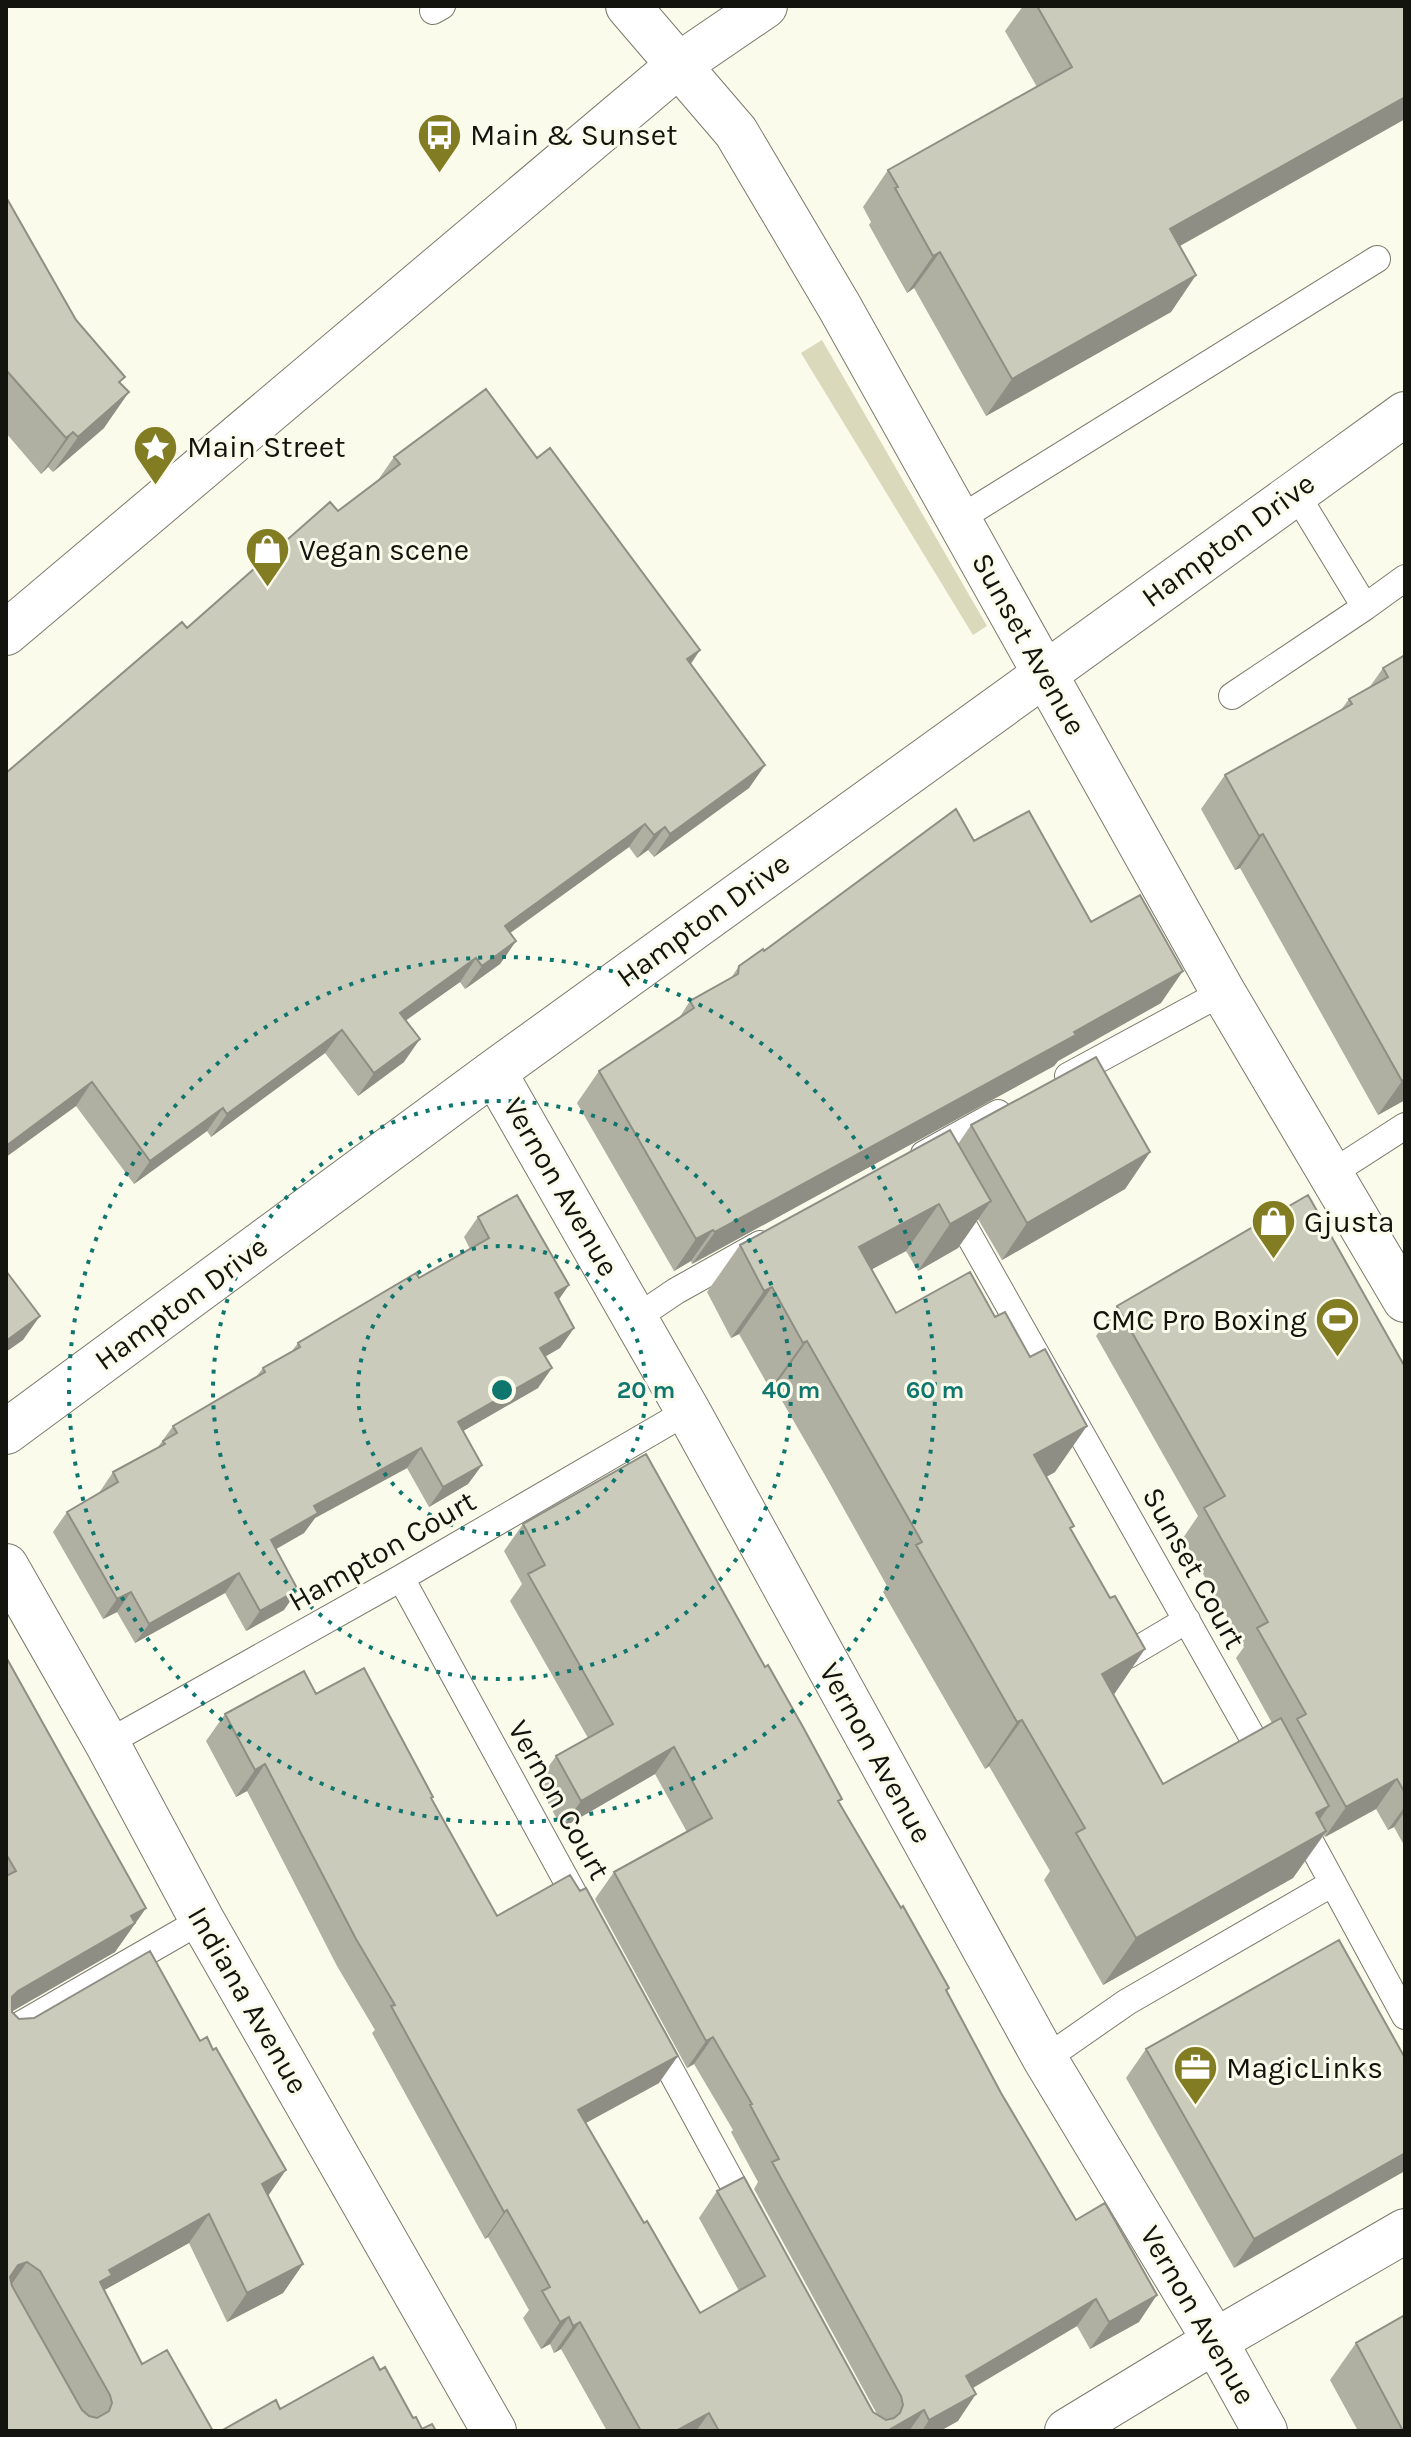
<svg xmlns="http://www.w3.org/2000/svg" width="1411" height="2437" font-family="Karla,sans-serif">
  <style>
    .green { fill: #dad9bb }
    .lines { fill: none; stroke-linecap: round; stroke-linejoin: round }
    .lane-casing { stroke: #7b7a6c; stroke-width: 28 }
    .street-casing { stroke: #7b7a6c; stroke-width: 46 }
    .secondary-casing { stroke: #7b7a6c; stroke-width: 46 }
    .lane { stroke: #fff; stroke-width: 26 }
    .street { stroke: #fff; stroke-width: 44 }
    .secondary { stroke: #fff; stroke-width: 44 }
    .wall { fill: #afafa2 }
    .shaded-wall { fill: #8e8e84 }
    .building { fill: #cbcbbc; stroke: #8e8e84; stroke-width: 2; fill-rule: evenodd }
    .ring { fill: none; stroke: #0f766e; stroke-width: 4; stroke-dasharray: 4 8 }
    .labels { text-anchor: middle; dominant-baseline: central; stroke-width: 6; stroke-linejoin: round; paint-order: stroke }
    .poi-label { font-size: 30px; fill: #14140f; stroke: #fbfbeb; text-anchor: start }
    .street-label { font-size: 30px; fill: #14140f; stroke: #fbfbeb }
    .centre { fill: #0f766e; stroke: #fbfbeb; stroke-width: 4 }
    .ring-label { font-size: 24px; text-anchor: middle; font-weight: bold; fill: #0f766e; stroke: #fbfbeb; stroke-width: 6; stroke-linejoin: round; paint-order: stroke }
  </style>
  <rect width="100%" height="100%" fill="#fbfbeb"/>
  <path class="green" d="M822,340L987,626L973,635L801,353Z"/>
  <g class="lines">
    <defs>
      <path id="lane" d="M433,11L442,6
        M1295,492L1365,607L1405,578
        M959,519L1377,259
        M1232,696L1365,607
        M1068,1076L1223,992
        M924,1154L998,1113
        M1332,1173L1405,1126
        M952,1205L1267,1763
        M636,1318L676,1291L760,1244
        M401,1578L582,1909
        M1121,1641L1128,1655L1187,1620
        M107,1743L401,1578L688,1411
        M1298,1819L1405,2016
        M6,2033L202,1920
        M653,2038L749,2214
        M1045,2059L1127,2002L1333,1883"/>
      <path id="street" d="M628,6L736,132L839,306L1223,992L1405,1300
        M494,1072L688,1411L1045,2059L1215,2341L1265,2431
        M6,1432L494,1072L1405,414
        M6,1566L107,1743L202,1920L494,2431
        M1067,2431L1215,2341L1405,2231"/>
      <path id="secondary" d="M6,633L680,64L765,6"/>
    </defs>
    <use href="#lane" class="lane-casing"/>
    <use href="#street" class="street-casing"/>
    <use href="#secondary" class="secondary-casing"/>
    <use href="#lane" class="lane"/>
    <use href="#street" class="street"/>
    <use href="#secondary" class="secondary"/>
  </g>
  <path class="wall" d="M1023,6H1405V119L1180,246L1196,275L1171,312L986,416L914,288L907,293L869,225L871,222L863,207L888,170L1037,87L1005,31Z
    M6,197L76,320L120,383L104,428L53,472L48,467L41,474L6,433Z
    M394,457L537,458L700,650L691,664L765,765L749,788L654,857L648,850L637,858L629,847L510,933L516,941L500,964L465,989L460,982L406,1020L404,1062L358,1096L325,1053L211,1137L207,1131L134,1184L76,1106L6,1157V773L187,628L378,480Z
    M1405,655V1100L1378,1115L1240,868L1235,870L1201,809L1225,775L1341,710L1349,699L1369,688L1383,668Z
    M974,841L1091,922L1161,1003L1058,1061L1054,1066L692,1264L691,1261L674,1271L577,1103L599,1071L679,1018L690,1001L731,978L739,966L764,951Z
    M971,1125L1150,1152L1125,1189L1002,1260L978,1219L958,1248L918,1271L906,1251L872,1269L896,1313L1055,1472L1046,1477L1071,1530L1113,1695L1163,1784L1272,1723L1236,1658L1244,1647L1183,1538L1198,1516L1096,1336L1117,1306L1405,1367V1847L1394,1827L1388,1830L1376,1809L1325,1837L1324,1835L1293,1878L1103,1985L1044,1880L1050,1871L989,1766L985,1769L883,1592L887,1586L826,1477L774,1387L770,1389L739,1334L731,1338L707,1292L740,1245L958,1144Z
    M478,1217L558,1299L574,1328L560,1348L545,1357L538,1388L463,1431L482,1465L468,1484L429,1507L407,1468L315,1518L304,1533L276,1549L284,1610L246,1631L225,1593L135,1643L117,1612L103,1619L53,1532L67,1512L99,1493L113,1472L158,1447L173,1426L256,1377L263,1368L292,1351L298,1343L419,1278L470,1249L464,1237Z
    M523,1524L839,1802L949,1988L947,1992L1001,2093L1076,2220L1139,2322L1090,2349L1077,2326L973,2388L958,2421L940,2431H607L561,2349L554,2353L550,2344L541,2349L523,2318L529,2310L525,2303L488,2237L485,2239L372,2033L375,2030L337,1966L247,1791L236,1797L206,1741L225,1714L316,1694L431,1800L497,1916L659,2083L586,2123L644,2223L700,2313L739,2291L699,2218L717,2191L873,2412L877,2414L754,2189L758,2182L731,2132L733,2130L694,2064L687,2068L595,1899L614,1872L687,1832L655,1774L562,1828L537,1783L556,1756L588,1738L510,1601L522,1584L504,1551Z
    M6,1657L146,1908L115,1952L12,2011L19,2019L268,2197L303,2264L283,2293L227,2322L189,2243L104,2290L142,2364L213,2431H6Z
    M1146,2049L1405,2058L1234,2268L1126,2078Z
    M1356,2343L1405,2431H1358L1330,2380Z"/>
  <path class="shaded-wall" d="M1405,97V119L1144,266L1170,229Z
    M940,252L914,288L907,293L933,256Z
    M1196,275L1171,312L986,416L1012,379Z
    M129,392L104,428L53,472L78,437Z
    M73,432L48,467L41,474L66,438Z
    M700,650L684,673L687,659Z
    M765,765L749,788L654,857L670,834Z
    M645,824L629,847L488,949L505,926Z
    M665,827L648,850L637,858L654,835Z
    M1263,834L1240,868L1235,870L1259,836Z
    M516,941L500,964L465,989L482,966Z
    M476,958L460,982L384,1036L400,1013Z
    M1183,971L1161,1003L1058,1061L1054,1066L692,1264L715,1232Z
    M342,1030L325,1053L211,1137L227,1114Z
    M420,1039L404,1062L358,1096L374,1073Z
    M1405,1079V1100L1378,1115L1402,1081Z
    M92,1082L76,1106L6,1157V1146Z
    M223,1108L207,1131L134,1184L150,1161Z
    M1150,1152L1125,1189L1002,1260L1027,1223Z
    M991,1201L958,1248L918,1271L950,1224Z
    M939,1204L906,1251L826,1294L859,1247Z
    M713,1230L691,1261L674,1271L696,1239Z
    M569,1285L555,1305V1293Z
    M772,1287L739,1334L731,1338L764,1291Z
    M40,1316L23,1340L6,1352V1341Z
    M574,1328L560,1348L526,1367L540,1348Z
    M807,1341L774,1387L770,1389L803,1343Z
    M552,1368L538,1388L444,1442L458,1422Z
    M1087,1426L1055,1472L1001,1502L1034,1455Z
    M421,1448L407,1468L315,1518L304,1533L257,1560L271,1540L314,1506Z
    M482,1465L468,1484L429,1507L443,1487Z
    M239,1573L225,1593L135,1643L149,1624Z
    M298,1590L284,1610L246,1631L260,1611Z
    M131,1592L117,1612L103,1619L117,1599Z
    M1145,1649L1113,1696L1102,1674Z
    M1022,1720L989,1766L985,1769L1017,1722Z
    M674,1747L655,1774L562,1828L581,1801Z
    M265,1764L247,1791L236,1797L255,1770Z
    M1397,1779L1376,1809L1325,1837L1346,1807Z
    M1329,1806L1302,1845L1326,1831L1293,1878L1103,1985L1136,1938L1316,1813Z
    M1405,1806V1811L1394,1827L1388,1830Z
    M146,1908L115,1952L6,2015L12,1997L18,1991L131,1916Z
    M713,2037L694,2064L687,2068L706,2041Z
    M678,2056L659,2083L560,2137L578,2110Z
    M1405,2153V2171L1234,2268L1254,2239Z
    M286,2170L266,2199L262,2184Z
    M507,2210L488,2237L485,2239L504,2212Z
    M209,2214L189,2243L99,2293L80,2310L109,2270Z
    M27,2262L7,2291L6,2281L18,2265Z
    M303,2264L283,2293L227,2322L247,2293Z
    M1157,2295L1139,2322L1090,2349L1109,2322Z
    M1096,2299L1077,2326L947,2403L966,2376Z
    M569,2317L550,2344L541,2349L560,2322Z
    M580,2322L561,2349L554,2353L573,2326Z
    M976,2394L958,2421L940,2431H922L929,2420Z
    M924,2410L909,2431H887Z
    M709,2413L696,2431H676Z"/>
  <path class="building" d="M1037,6H1405V97L1170,229L1196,275L1012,379L940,252L933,256L895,188L898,187L888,170L1072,67Z
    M6,197L76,320L125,377L119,382L129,392L78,437L73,432L66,438L6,370Z
    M486,389L537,458L550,448L700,650L687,659L765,765L670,834L665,827L654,835L645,824L505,926L516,941L482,966L476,958L400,1013L420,1039L374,1073L342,1030L227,1114L223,1108L150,1161L92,1082L6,1146V773L182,622L187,628L330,502L338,511L400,464L394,457Z
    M1405,655V1079L1402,1081L1263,834L1259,836L1225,775L1352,704L1349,699L1388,677L1383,668Z
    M956,809L974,841L1029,811L1091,922L1140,895L1183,971L1074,1032L1076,1035L715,1232L713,1230L696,1239L599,1071L694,1008L690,1001L738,974L739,966L763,949L764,951Z
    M1096,1057L1150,1152L1027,1223L971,1125Z
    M950,1130L991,1201L950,1224L939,1204L859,1247L896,1313L970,1272L995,1317L1005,1312L1030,1357L1045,1349L1087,1426L1034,1455L1074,1526L1070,1528L1110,1598L1115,1596L1145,1649L1102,1674L1163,1784L1281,1718L1329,1806L1316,1813L1326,1831L1136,1938L1076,1833L1085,1828L1022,1720L1017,1722L916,1545L922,1542L858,1430L807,1341L803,1343L772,1287L764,1291L740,1245Z
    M517,1195L569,1285L555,1293L574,1328L540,1348L552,1368L458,1422L482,1465L443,1487L421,1448L314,1506L318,1513L271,1540L298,1590L260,1611L239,1573L149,1624L131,1592L117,1599L67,1512L118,1482L113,1472L165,1444L163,1441L177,1433L173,1426L265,1372L263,1368L300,1347L298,1343L416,1273L419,1278L489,1238L478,1217Z
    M1308,1195L1405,1367V1793L1397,1779L1346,1807L1297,1719L1306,1714L1257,1628L1268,1622L1204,1508L1225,1496L1117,1306Z
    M6,1271L40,1316L6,1341Z
    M646,1454L765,1667L768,1665L803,1727L842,1799L838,1801L901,1908L903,1906L949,1988L946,1990L1001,2093L1076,2220L1105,2203L1157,2295L1109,2322L1096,2299L966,2376L976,2394L929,2420L924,2410L887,2431H719L709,2413L676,2431H641L580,2322L573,2326L569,2317L560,2322L542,2291L550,2287L544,2276L507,2210L504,2212L391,2006L395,2005L356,1939L265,1764L255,1770L225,1714L304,1671L316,1694L364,1668L433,1797L431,1798L497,1916L570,1875L580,1891L586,1888L678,2056L578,2110L644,2223L647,2221L700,2313L765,2276L717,2191L744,2177L873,2412L886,2420L894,2418L900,2413L903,2405L901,2396L772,2162L779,2159L750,2105L752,2104L713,2037L706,2041L614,1872L712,1818L674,1747L581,1801L556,1756L613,1724L528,1574L545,1565L523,1524Z
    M6,1657L146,1908L131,1916L135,1923L18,1991L12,1997V2012L19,2019L34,2018L150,1951L200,2041L207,2037L213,2050L216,2048L286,2170L262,2184L303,2264L247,2293L209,2214L109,2270L112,2275L100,2282L142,2364L167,2350L213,2431H6V1876L16,1871L6,1854ZM27,2262L40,2271L110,2395L112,2403L109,2411L97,2418L89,2416L82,2410L12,2286L10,2277L18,2265Z
    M1339,1940L1405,2058V2153L1254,2239L1146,2049Z
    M1405,2315V2431H1403L1356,2343Z
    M373,2357L380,2370L385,2367L413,2418L416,2417L422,2429L432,2424L436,2431H221L276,2400L280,2409Z"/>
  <g class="ring">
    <circle cx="502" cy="1390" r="144"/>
    <circle cx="502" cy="1390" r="289"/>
    <circle cx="502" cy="1390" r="433"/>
  </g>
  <defs>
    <symbol id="bus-pin" viewBox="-11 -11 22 30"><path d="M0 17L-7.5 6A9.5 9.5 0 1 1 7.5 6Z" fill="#827c23" stroke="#fbfbeb"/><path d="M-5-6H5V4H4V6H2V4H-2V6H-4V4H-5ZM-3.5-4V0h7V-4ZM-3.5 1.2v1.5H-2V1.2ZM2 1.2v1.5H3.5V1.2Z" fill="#fff"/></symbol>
    <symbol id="sight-pin" viewBox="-11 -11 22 30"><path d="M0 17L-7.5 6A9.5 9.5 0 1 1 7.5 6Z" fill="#827c23" stroke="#fbfbeb"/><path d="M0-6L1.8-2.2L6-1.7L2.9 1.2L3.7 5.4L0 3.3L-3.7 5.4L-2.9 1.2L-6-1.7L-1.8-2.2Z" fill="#fff"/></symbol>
    <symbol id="shop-pin" viewBox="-11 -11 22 30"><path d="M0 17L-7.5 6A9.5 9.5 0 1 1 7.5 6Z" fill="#827c23" stroke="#fbfbeb"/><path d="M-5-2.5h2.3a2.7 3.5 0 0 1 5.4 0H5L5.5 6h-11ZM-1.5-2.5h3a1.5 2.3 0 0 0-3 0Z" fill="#fff"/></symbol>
    <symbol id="stadium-pin" viewBox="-11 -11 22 30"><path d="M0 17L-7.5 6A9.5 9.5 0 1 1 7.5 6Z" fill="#827c23" stroke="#fbfbeb"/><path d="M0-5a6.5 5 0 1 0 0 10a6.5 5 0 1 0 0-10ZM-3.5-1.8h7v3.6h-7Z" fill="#fff"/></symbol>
    <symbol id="office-pin" viewBox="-11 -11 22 30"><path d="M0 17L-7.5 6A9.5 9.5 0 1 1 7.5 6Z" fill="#827c23" stroke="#fbfbeb"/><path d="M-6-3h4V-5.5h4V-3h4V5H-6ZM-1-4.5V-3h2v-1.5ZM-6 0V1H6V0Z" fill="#fff"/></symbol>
  </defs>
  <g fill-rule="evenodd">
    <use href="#bus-pin" x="414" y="110" width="51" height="69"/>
    <use href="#sight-pin" x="130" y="422" width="51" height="69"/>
    <use href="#shop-pin" x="242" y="524" width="51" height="69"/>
    <use href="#shop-pin" x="1248" y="1196" width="51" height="69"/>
    <use href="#stadium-pin" x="1312" y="1294" width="51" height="69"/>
    <use href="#office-pin" x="1170" y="2042" width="51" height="69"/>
  </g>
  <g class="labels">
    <g class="poi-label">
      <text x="470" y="135">Main &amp; Sunset</text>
      <text x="187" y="447">Main Street</text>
      <text x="299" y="550">Vegan scene</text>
      <text x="1304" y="1222">Gjusta</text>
      <text x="1307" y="1320" text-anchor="end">CMC Pro Boxing</text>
      <text x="1226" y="2068">MagicLinks</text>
    </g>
    <g class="street-label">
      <text transform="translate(1228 540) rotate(-36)">Hampton Drive</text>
      <text transform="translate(1029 644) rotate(61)">Sunset Avenue</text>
      <text transform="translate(703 920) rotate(-36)">Hampton Drive</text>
      <text transform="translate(561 1187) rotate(60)">Vernon Avenue</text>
      <text transform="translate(181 1303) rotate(-36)">Hampton Drive</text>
      <text transform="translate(382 1551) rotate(-30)">Hampton Court</text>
      <text transform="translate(1194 1568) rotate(61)">Sunset Court</text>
      <text transform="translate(876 1753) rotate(61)">Vernon Avenue</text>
      <text transform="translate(559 1800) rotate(61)">Vernon Court</text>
      <text transform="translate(248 2000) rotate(60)">Indiana Avenue</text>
      <text transform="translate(1198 2315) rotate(60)">Vernon Avenue</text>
    </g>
  </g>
  <circle cx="502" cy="1390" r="12" class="centre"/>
  <g class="ring-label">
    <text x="646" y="1398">20 m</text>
    <text x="791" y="1398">40 m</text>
    <text x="935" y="1398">60 m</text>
  </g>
  <rect width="1411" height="2437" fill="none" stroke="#14140f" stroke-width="16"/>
</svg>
